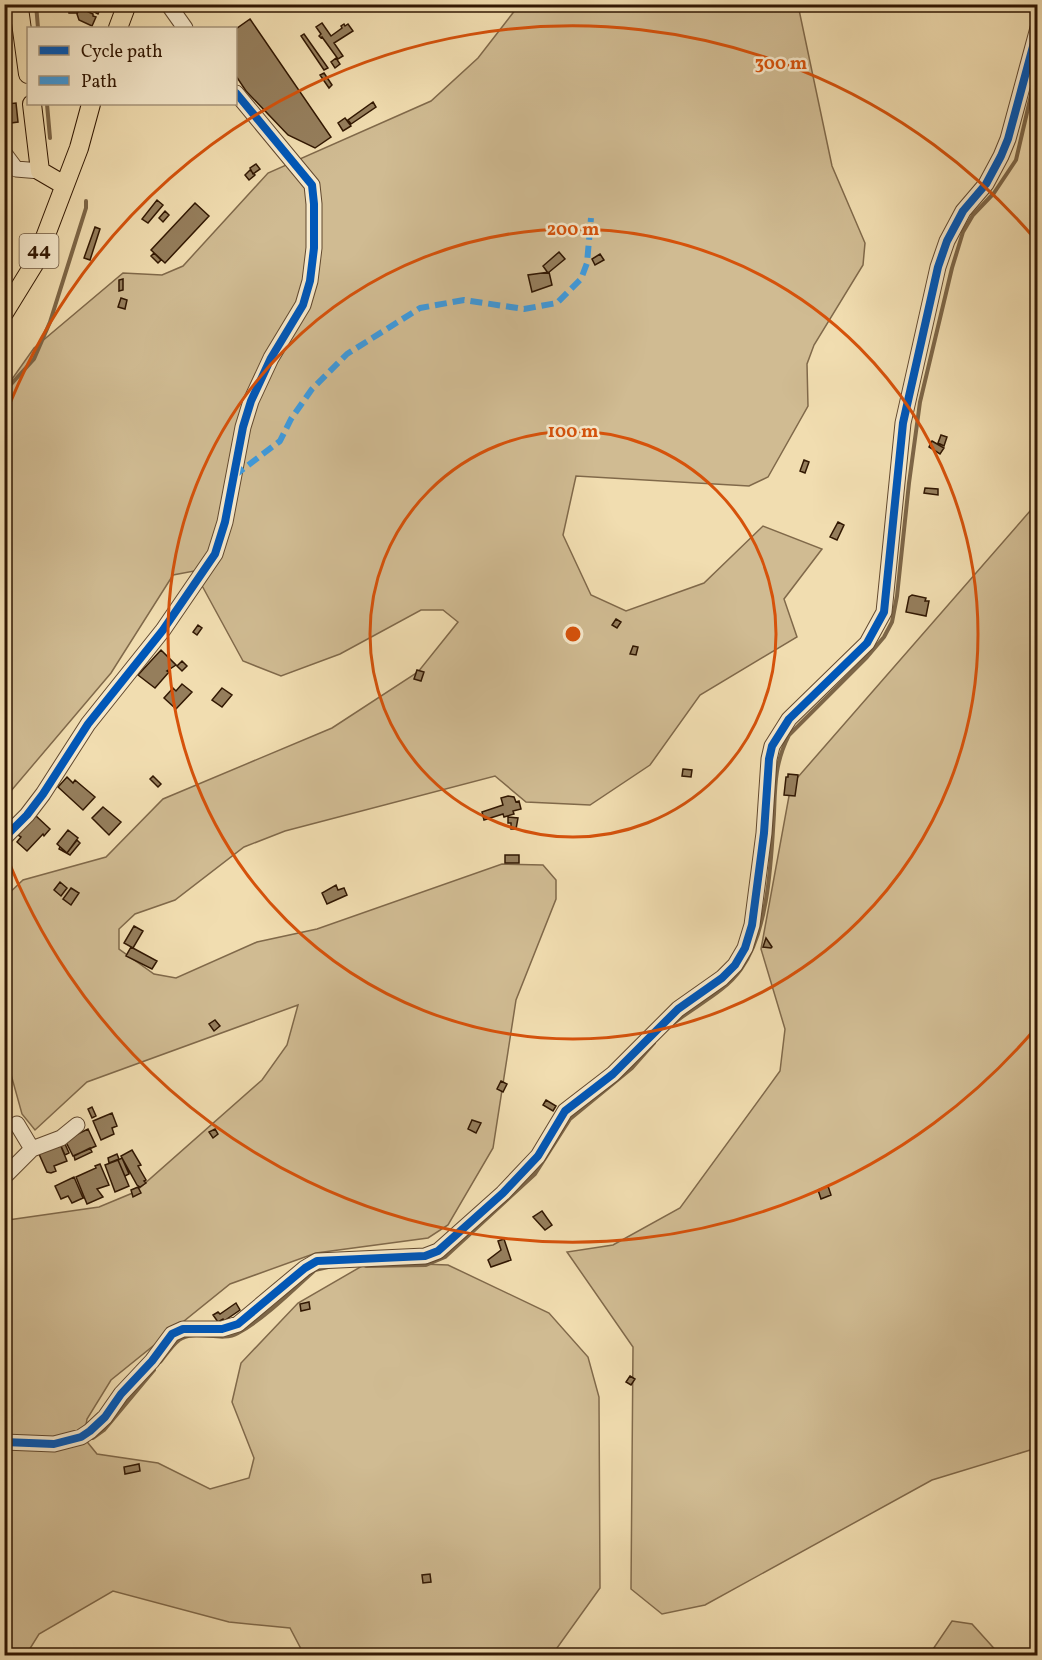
<svg xmlns="http://www.w3.org/2000/svg" width="1042" height="1660" font-family="Vollkorn,serif">
  <style>
    .green { fill: #d0bb92; stroke: #80694a; stroke-width: 1.5 }
    .lines { fill: none; stroke-linecap: round; stroke-linejoin: round }
    .stream { stroke: #7d6647; stroke-width: 4 }
    .building { fill: #957e5c; stroke: #311702; stroke-width: 1.5 }
    .minor-casing { stroke: #61482e; stroke-width: 17 }
    .major-casing { stroke: #311702; stroke-width: 20 }
    .minor { stroke: #f6e9cc; stroke-width: 15 }
    .major { stroke: #f1ddb0; stroke-width: 18 }
    .quiet { stroke: #3e9add; stroke-width: 6; stroke-dasharray: 12 6; stroke-linecap: butt }
    .cycleway-casing { stroke: #f6e9cc; stroke-width: 11 }
    .cycleway { stroke: #0057b8; stroke-width: 8 }
    .ring { fill: none; stroke: #d6520b; stroke-width: 3 }
    .labels { text-anchor: middle; dominant-baseline: central; stroke-width: 5; stroke-linejoin: round; paint-order: stroke }
    .shield { fill: #f6e9cc; stroke: #6c563f; stroke-width: 1.5 }
    .shield-label { font-size: 20px; font-weight: bold; fill: #311702 }
    .centre { fill: #d6520b; stroke: #f6e9cc; stroke-width: 3 }
    .ring-label { font-size: 18px; text-anchor: middle; font-weight: bold; fill: #d6520b; stroke: #f6e9cc; stroke-width: 5; stroke-linejoin: round; paint-order: stroke }
  </style>
  <rect width="100%" height="100%" fill="#f1ddb0"/>
  <filter id="stains"><feTurbulence type="fractalNoise" baseFrequency=".00333" numOctaves="4"/><feColorMatrix values="0 0 0 0 .2 0 0 0 0 .09 0 0 0 0 .02 0 0 0 .5 -.17"/></filter>
  <radialGradient id="worn" r=".72"><stop offset=".6" stop-color="#630" stop-opacity="0"/><stop offset="1" stop-color="#630" stop-opacity=".3"/></radialGradient>
  <path class="green" d="M530,4L798,5L832,166L865,243L863,265L814,345L807,364L808,406L768,477L749,486L576,476L563,535L591,595L626,611L704,583L763,526L822,549L784,599L797,637L700,695L650,765L590,805L526,802L495,776L285,831L244,847L175,900L135,914L119,929V949L154,974L176,978L257,942L317,929L502,864L543,865L556,880V899L516,1000L493,1148L448,1225L428,1238L316,1253L230,1284L111,1380L87,1419L84,1438L97,1454L158,1463L210,1489L249,1478L254,1458L232,1402L241,1363L298,1303L369,1262L448,1265L549,1313L588,1357L599,1397L600,1588L552,1655H301V1649L290,1628L229,1622L113,1591L39,1634L26,1655H5V1222L8,1220L99,1207L135,1192L262,1080L287,1045L298,1005L87,1082L35,1130L22,1114L5,1053V897L23,880L106,857L163,799L332,728L418,672L458,622L443,610H421L340,654L281,676L243,661L194,571L173,575L111,673L5,798V389L34,348L123,273L162,275L183,266L268,173L431,101L478,58L516,9Z
    M1037,503V1448L932,1480L705,1605L662,1614L631,1589L633,1347L567,1252L613,1245L680,1208L780,1071L785,1029L761,949L791,785Z
    M952,1621L972,1624L1000,1655H929Z"/>
  <g class="lines">
    <path class="stream" d="M36,4L38,28
      M47,104L50,138
      M4,392L34,359L50,322L86,208V201
      M674,1023C696,1005 725,992 741,969C769,930 771,861 774,814C775,785 775,762 789,735L867,657L884,637L892,622L897,596L909,483L920,402L952,268L963,232L973,215L994,193L1016,160L1038,65
      M366,1266L426,1265L445,1257L535,1174L570,1119L632,1068L654,1043
      M160,1362C166,1355 172,1345 179,1340C195,1328 221,1343 238,1333C264,1319 293,1290 315,1270L328,1267
      M93,1438L104,1430L154,1370"/>
  </g>
  <path class="building" d="M79,4H102L98,14Z
    M76,5V8L79,10L77,13H69L68,6Z
    M80,8L93,14V16L96,17L92,26L79,20L77,14Z
    M250,19L331,137L315,148L288,135L246,91L236,76V29Z
    M322,23L331,36L342,28L341,26L344,24L345,26L348,24L353,31L334,43L343,56L338,59L322,37L321,38L319,36L321,34L316,27Z
    M304,34L328,68L324,70L301,36Z
    M336,58L340,64L335,68L331,62Z
    M324,73L332,85L329,88L320,75Z
    M4,87L7,104L16,103L18,122L4,124Z
    M373,102L376,107L351,124L348,120Z
    M345,118L351,126L343,131L338,123Z
    M256,164L260,169L253,174L250,168Z
    M250,170L255,175L249,180L245,175Z
    M157,200L163,205L148,223L142,219Z
    M195,203L209,216L165,263L151,250Z
    M165,211L169,215L163,222L159,218Z
    M95,227L100,229L90,260L84,258Z
    M559,252L565,259L548,273L543,266Z
    M154,253L161,260L158,263L151,256Z
    M600,254L604,260L595,265L592,259Z
    M549,272L552,285L532,292L528,275Z
    M123,279V290L119,291V280Z
    M121,298L127,300L125,309L118,307Z
    M941,435L947,437L944,446L938,443Z
    M932,441L944,448L940,454L929,447Z
    M804,460L809,462L805,473L800,471Z
    M925,488L938,489V495L924,493Z
    M838,522L844,525L837,540L830,537Z
    M912,595L926,598L925,601H929L926,616L906,612L909,597Z
    M616,619L621,622L617,628L612,625Z
    M198,625L202,628L197,635L193,632Z
    M633,646L638,647L636,655L630,654Z
    M161,650L176,665L167,671L169,672L155,688L138,675Z
    M182,661L187,666L182,671L177,666Z
    M417,670L424,672L421,681L414,679Z
    M182,684L192,692L176,709L164,698L173,688L176,691Z
    M222,688L232,695L222,707L212,700Z
    M683,769L692,770L691,777L682,776Z
    M788,774L798,775L795,796L784,795L786,777H788Z
    M153,776L161,784L158,787L150,779Z
    M67,777L73,783L75,780L95,797L83,810L58,787Z
    M508,796L514,797L516,802L519,801L521,809L513,811L514,814L504,817L503,814L484,820L482,812L503,805L501,798Z
    M103,807L121,822L109,835L92,818Z
    M35,815L50,829L44,836L43,834L27,851L17,842L21,837L18,835Z
    M508,817L518,818L516,829H511V823H508Z
    M68,830L78,838L67,853L57,844Z
    M77,840L80,843L70,855L59,849L60,847L67,853Z
    M505,855H519V863H505Z
    M60,882L67,888L61,896L54,890Z
    M336,885L338,890L344,888L347,895L327,904L322,893Z
    M71,888L79,893L71,905L63,899Z
    M134,926L143,931L133,948L124,943Z
    M766,938L772,947L771,948L763,947Z
    M131,947L157,961L152,969L126,956Z
    M215,1020L220,1026L214,1031L209,1024Z
    M501,1081L507,1084L503,1092L497,1089Z
    M546,1100L556,1106L553,1111L543,1105Z
    M92,1107L96,1116L92,1118L88,1109Z
    M112,1113L117,1126L112,1128L114,1134L101,1140L93,1121Z
    M472,1120L481,1123L476,1133L468,1129Z
    M88,1129L96,1146L73,1156L65,1140Z
    M215,1129L218,1134L213,1138L209,1132Z
    M60,1144L67,1161L54,1166L56,1171L51,1173L47,1172L39,1154Z
    M65,1144L69,1153L65,1155L61,1146Z
    M90,1148L92,1152L75,1160L74,1156Z
    M132,1150L141,1165L138,1166L146,1180L144,1181L146,1183L140,1187L137,1185L121,1156Z
    M117,1154L119,1159L109,1163L108,1158Z
    M122,1158L129,1174L125,1176L118,1160Z
    M118,1160L129,1186L115,1192L105,1165Z
    M100,1164L109,1185L97,1189L103,1197L87,1204L76,1177L96,1168L95,1166Z
    M74,1177L83,1198L72,1203L68,1196L61,1199L55,1186Z
    M828,1186L831,1195L821,1199L818,1190Z
    M138,1187L141,1193L133,1197L131,1190Z
    M542,1211L552,1225L545,1230L533,1217Z
    M504,1239L511,1260L491,1267L488,1260L501,1250L498,1241Z
    M309,1302L310,1309L301,1311L300,1304Z
    M236,1303L240,1310L224,1321L223,1319L218,1322L213,1315L218,1312L220,1314Z
    M630,1376L635,1379L631,1385L626,1382Z
    M139,1464L140,1471L125,1474L124,1467Z
    M430,1574L431,1582L423,1583L422,1575Z"/>
  <g class="lines">
    <defs>
      <path id="minor" d="M168,4L185,28
        M4,153L16,169L40,171
        M4,838L27,815L43,794L88,724L163,630L215,554L225,522L243,427L251,401L271,358L303,305L310,281L314,248V204L312,185L236,93
        M17,1124L32,1149
        M4,1177L32,1149L61,1138L77,1125
        M4,1442L54,1444L81,1437L90,1431L105,1417L121,1394L152,1361L172,1334L183,1329H222L238,1324L305,1268L317,1261L425,1256L438,1251L503,1193L538,1156L565,1111L613,1074L678,1009L722,978L735,965L745,948L752,925L764,833L769,759L772,746L789,719L867,643L884,612L903,423L938,267L947,241L963,211L986,184L1001,156L1008,139L1038,28"/>
      <path id="major" d="M16,4L19,8L28,74
        M118,28L127,4
        M32,104L40,171L64,185
        M4,313L36,261L79,148L91,104"/>
    </defs>
    <use href="#minor" class="minor-casing"/>
    <use href="#major" class="major-casing"/>
    <use href="#minor" class="minor"/>
    <use href="#major" class="major"/>
    <path class="quiet" d="M234,476L280,441L291,419L312,389L347,354L420,308L464,300L524,309L557,303L581,279L587,263L591,218"/>
    <defs>
      <path id="cycleway" d="M4,838L27,815L43,794L88,724L163,630L215,554L225,522L243,427L251,401L271,358L303,305L310,281L314,248V204L312,185L236,93
        M4,1442L54,1444L81,1437L90,1431L105,1417L121,1394L152,1361L172,1334L183,1329H222L238,1324L305,1268L317,1261L425,1256L438,1251L503,1193L538,1156L565,1111L613,1074L678,1009L722,978L735,965L745,948L752,925L764,833L769,759L772,746L789,719L867,643L884,612L903,423L938,267L947,241L963,211L986,184L1001,156L1008,139L1038,28"/>
    </defs>
    <use href="#cycleway" class="cycleway-casing"/>
    <use href="#cycleway" class="cycleway"/>
  </g>
  <g class="ring">
    <circle cx="573" cy="634" r="203"/>
    <circle cx="573" cy="634" r="405"/>
    <path d="M1035 1029A608 608 0 0 1 5 852M5 416A608 608 0 0 1 1035 239"/>
  </g>
  <g class="labels">
    <rect class="shield" x="19.5" y="234" width="39" height="34" rx="4.5"/>
    <g class="shield-label">
      <text x="39" y="251">44</text>
    </g>
  </g>
  <circle cx="573" cy="634" r="9" class="centre"/>
  <g class="ring-label">
    <text x="781" y="69">300 m</text>
    <text x="573" y="235">200 m</text>
    <text x="573" y="437">100 m</text>
  </g>
  <rect width="1042" height="1660" fill="none" stroke="#f1ddb0" stroke-width="24"/>
  <rect x="6" y="6" width="1030" height="1648" fill="none" stroke="#311702" stroke-width="3"/>
  <rect x="12" y="12" width="1018" height="1636" fill="none" stroke="#311702" stroke-width="1.5"/>
  <rect x="27" y="27" width="210" height="78" fill="#f6e9cc" stroke="#a7957b" stroke-width="1.5"/>
  <rect x="39" y="46" width="30" height="9" fill="#0057b8" stroke="#a7957b" stroke-width="1.5"/>
  <text x="81" y="57" font-size="18" fill="#311702">Cycle path</text>
  <rect x="39" y="76" width="30" height="9" fill="#3e9add" stroke="#a7957b" stroke-width="1.5"/>
  <text x="81" y="87" font-size="18" fill="#311702">Path</text>
  <rect width="100%" height="100%" filter="url(#stains)"/>
  <rect width="100%" height="100%" fill="url(#worn)"/>
</svg>
